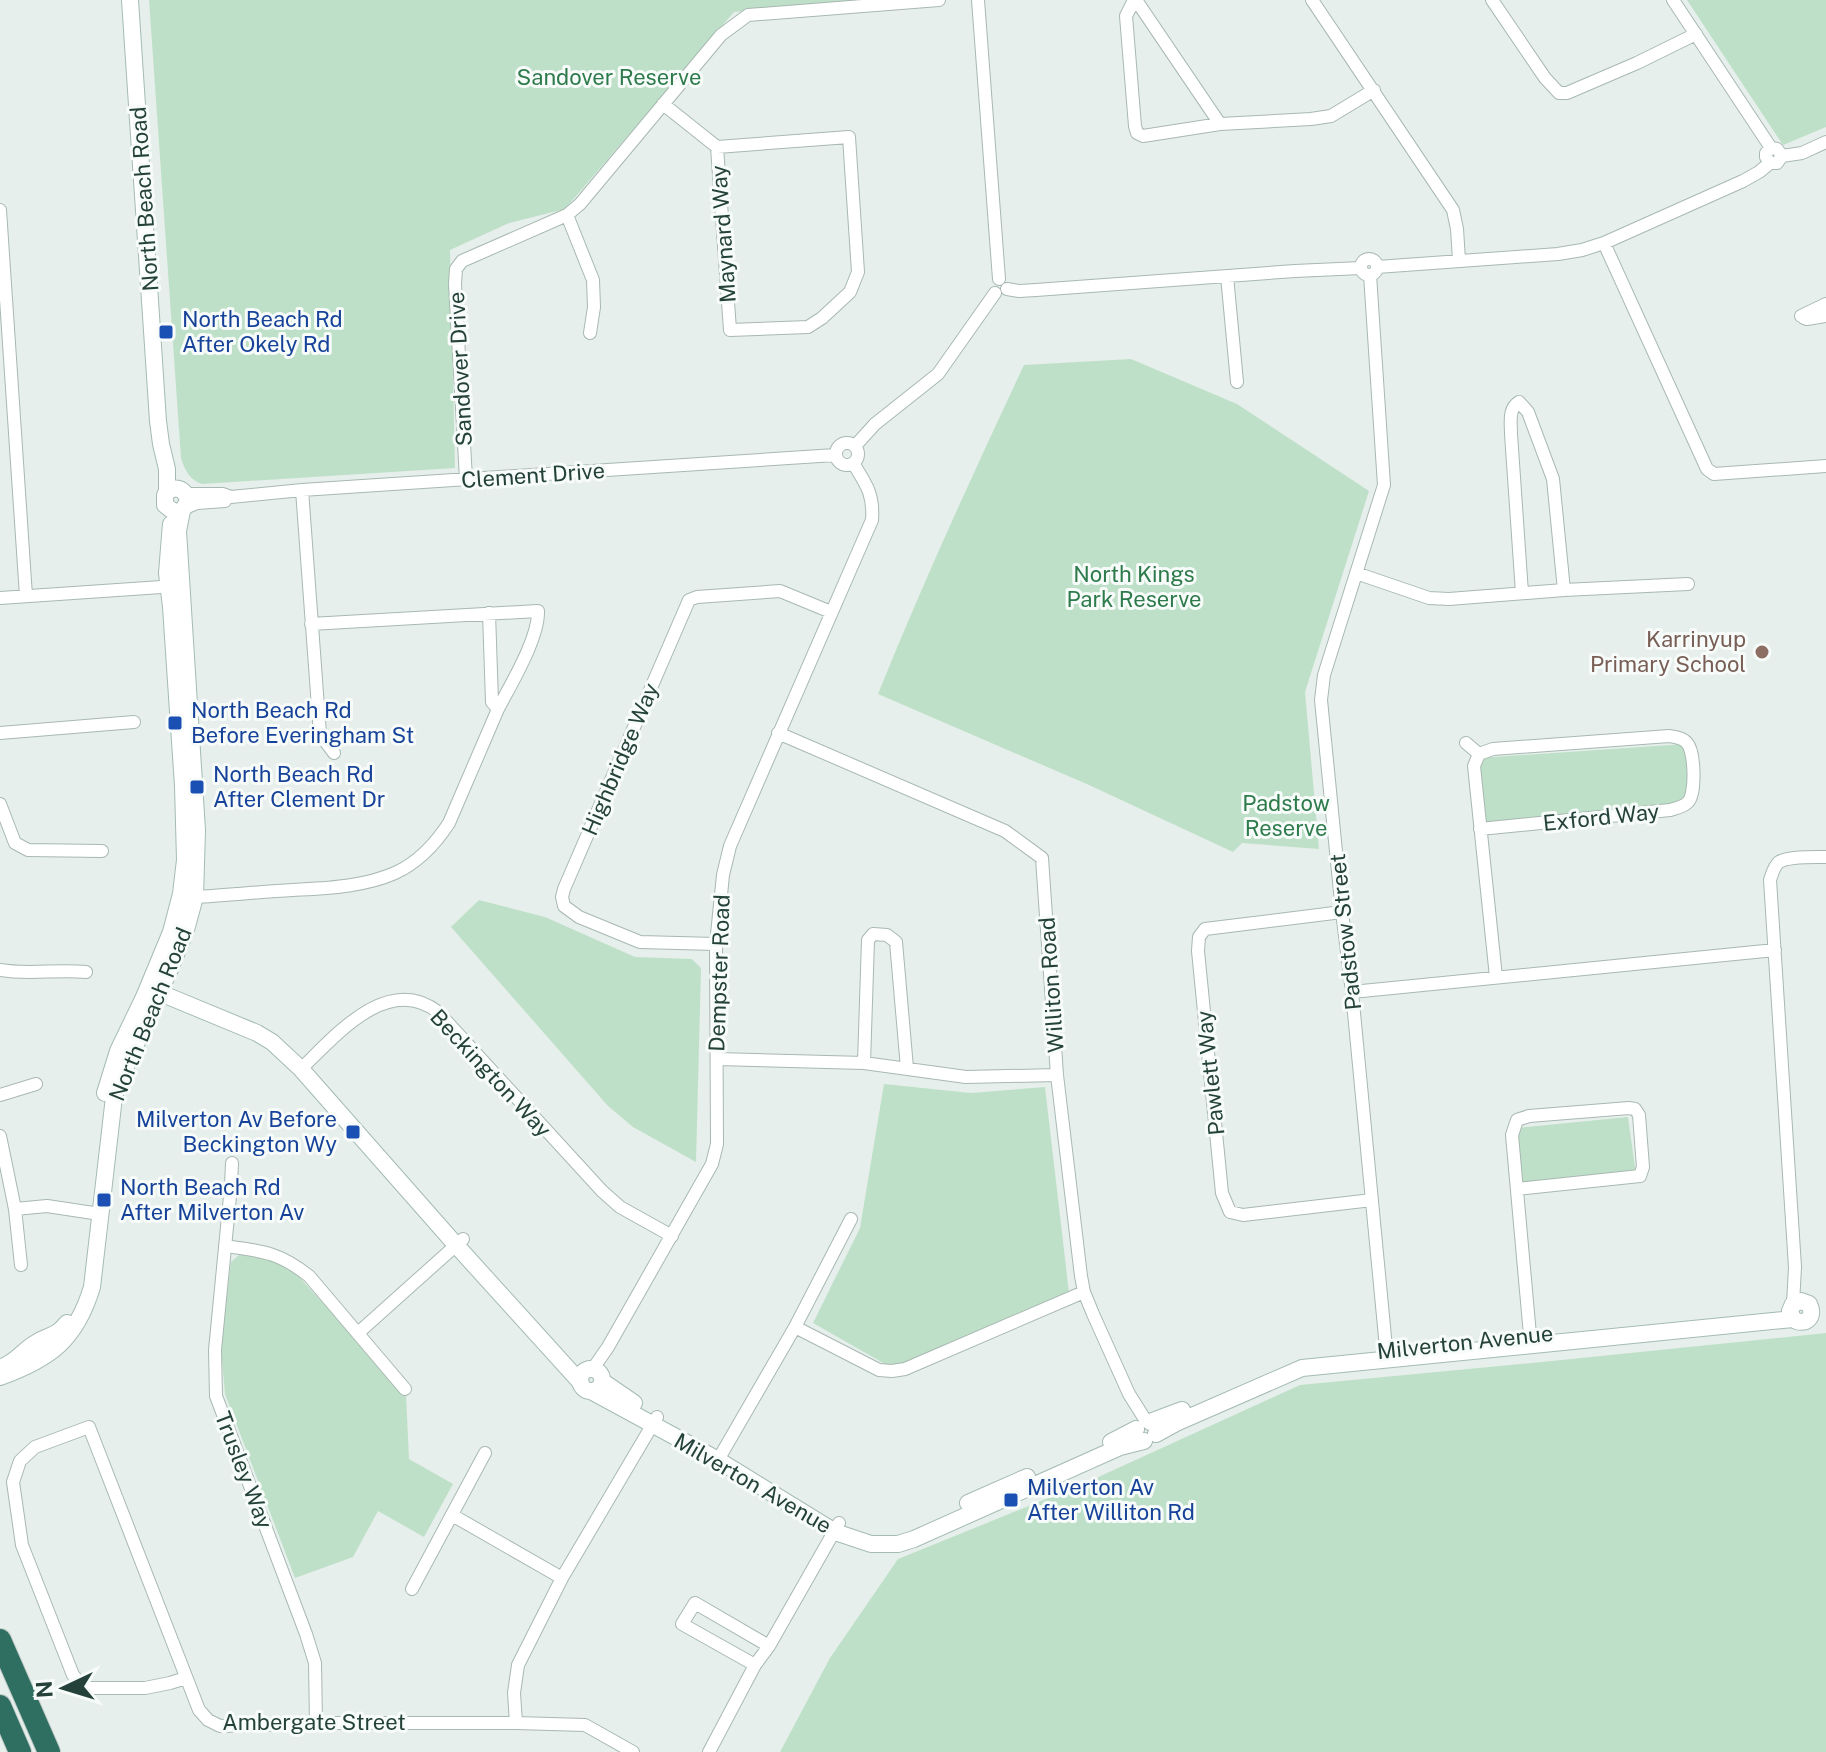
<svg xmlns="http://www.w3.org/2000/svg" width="1826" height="1752" font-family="'Public Sans',sans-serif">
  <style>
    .green { fill: #bfe0c8 }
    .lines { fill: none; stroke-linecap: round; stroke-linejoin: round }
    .street-casing { stroke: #a8b8b2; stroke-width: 14 }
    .secondary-casing { stroke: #a4bbb3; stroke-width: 18 }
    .highway-casing { stroke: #c2cac8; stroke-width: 24 }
    .street { stroke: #fff; stroke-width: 12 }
    .secondary { stroke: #fff; stroke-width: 16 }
    .highway { stroke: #2f6f62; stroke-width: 22 }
    .transit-dot { fill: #1a4fb4; stroke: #f7fbf9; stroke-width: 3 }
    .education-dot { fill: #8d6e63; stroke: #f7fbf9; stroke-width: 3 }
    .labels { text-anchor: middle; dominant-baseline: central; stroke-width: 6; stroke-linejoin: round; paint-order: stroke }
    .park-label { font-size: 22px; fill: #2d7a4b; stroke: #f7fbf9 }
    .street-label { font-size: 22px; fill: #24423a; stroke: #f7fbf9 }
    .transit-label { font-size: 22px; fill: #164399; stroke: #f7fbf9; text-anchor: start }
    .education-label { font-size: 22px; fill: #785e54; stroke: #f7fbf9; text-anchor: end }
  </style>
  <rect width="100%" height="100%" fill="#e6efeb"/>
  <path class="green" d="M149,0H869L734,12L565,209L509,223L450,250L455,468L202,484C189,479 185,471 181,458Z
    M1687,0H1826V127L1783,145Z
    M1131,359L1237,404L1369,491L1305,692L1319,849L1242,843L1233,852L1089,785L878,694C923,582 973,474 1024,365Z
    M1685,744L1689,808L1487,827L1479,758Z
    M479,900L545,917L635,957L692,959L701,968L696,1162L633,1127L608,1106L451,927Z
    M884,1084L971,1093L1045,1087L1069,1293L892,1368L813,1323L860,1228Z
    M1628,1117L1636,1174L1524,1188L1516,1128Z
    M239,1255C261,1254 284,1264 300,1278L406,1394L409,1459L453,1484L424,1537L378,1511L353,1557L295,1578L225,1394L221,1348L231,1262Z
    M1826,1333V1752H780L830,1658L898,1559L1083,1484L1300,1385L1532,1363Z"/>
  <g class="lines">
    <defs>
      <path id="street" d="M978,0L999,279
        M1134,0L1126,16L1135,126L1137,133L1143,136L1220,124L1311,119L1331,116L1374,90
        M1136,0L1220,124
        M1312,0L1453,210L1457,229L1459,260
        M1492,0L1545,78L1559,93H1567L1637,63L1696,34
        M1673,0L1771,148
        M663,104L717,147L730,330L808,327L822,318L850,292L858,272L849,137L717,147
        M1782,156L1802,153L1826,142
        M0,210L26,596
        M567,215L593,280L594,307L590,333
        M1604,243L1707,469L1714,474L1826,466
        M1361 267a8 8 0 1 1 16 0a8 8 0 1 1-16 0Z
        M1377,267L1558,254L1582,250L1604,243L1743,181L1759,172L1770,163H1777L1782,156L1777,149L1771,148L1766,153V157L1770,163
        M1370,275L1384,485L1324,675L1321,700L1342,912L1352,992L1387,1358
        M1227,276L1237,382
        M1007,289L1019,291L1036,290L1295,271L1361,268
        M1801,316L1826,304
        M1804,318L1807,319L1826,316
        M836 454a11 11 0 1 1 22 0a11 11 0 1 1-22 0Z
        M855,446L875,424L938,374L995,293
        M466,479L455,284L456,269L462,261L567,215L580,204L721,35L748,15L939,0
        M302,490L320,734L334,753
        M186,494H223L231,497L302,490L835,455
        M185,508L197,503L225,501
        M1356,573L1429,598L1449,599L1564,590L1688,584
        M1522,593L1511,434C1511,422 1508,409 1519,402L1528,412L1553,479L1564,590
        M0,598L176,586
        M311,624L538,611C539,638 511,684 498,709
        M0,733L134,722
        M778,733L1005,831L1042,858L1057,1075L1081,1276L1084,1292L1093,1314L1129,1394L1146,1421
        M1466,743L1479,754
        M0,804L15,843L28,850L102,851
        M1480,829L1670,810C1676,808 1684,807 1688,802C1696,794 1695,752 1687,743C1683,738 1675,737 1669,736L1493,749L1479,754L1474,766L1496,977
        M188,896L195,897C227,895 260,892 293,890C327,888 363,887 395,873C417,863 436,843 449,823L498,709L492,702L489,613
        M1342,912L1205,929L1199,937L1198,951L1222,1193L1230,1212L1243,1215L1372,1200
        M716,944L640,942L579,917L564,906L562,897L564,889L689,600L697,597L780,591L831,612
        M0,970C28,975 57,969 86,972
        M1352,992L1775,950
        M717,1059L864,1063L966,1077L1057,1075
        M864,1063L868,940L873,934L887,935L896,942L907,1068
        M301,1069C335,1036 388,973 438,1012L602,1191L620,1207L672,1236
        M0,1095L36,1084
        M0,1136L15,1209L21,1265
        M232,1163L231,1186L215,1350L216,1396L306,1634L315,1663L316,1723
        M1517,1189L1640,1176L1643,1167L1639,1115L1635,1109L1629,1108L1529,1116L1517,1120L1512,1135L1530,1335L1531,1345
        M15,1209L47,1206L100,1214
        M225,1246C262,1251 279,1252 309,1276L405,1389
        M1793,1304L1795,1267L1770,880C1772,874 1774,866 1779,862C1789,856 1814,857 1826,857
        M795,1327L879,1370L892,1371L905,1369L1084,1292
        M358,1333L463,1239
        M592,1370L608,1347L712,1164L717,1144L716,944L723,875L730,846L872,520C874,494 866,484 853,463
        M718,1460L795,1327L851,1219
        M452,1515L562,1578
        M412,1589L485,1453
        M755,1665L682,1624L695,1603L769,1646
        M186,1678L170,1683L145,1688H89L80,1683L73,1675L22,1545L13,1482L20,1461L35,1447L89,1427L199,1710L208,1720L220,1726L316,1723H516L585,1725L633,1752
        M516,1723L514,1693L518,1665L562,1578L657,1417
        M709,1752L755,1665L769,1646L839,1523"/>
      <path id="secondary" d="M130,0L158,421L161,444L167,469V492
        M153,990L257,1033L272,1042L301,1069L456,1245L581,1383
        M105,1093L118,1051L144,997L171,932L181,894L185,860L183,786L171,607L167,573L171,524
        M2,1367C16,1362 22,1352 34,1344C48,1334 54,1339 67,1323
        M580 1380a11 11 0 1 1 22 0a11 11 0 1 1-22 0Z
        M0,1377C50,1359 76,1340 92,1287L114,1097L118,1084L170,969L186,930L195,897L197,830L178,531L182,511L188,501C186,488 173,484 165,495V505L174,512L182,511
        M602,1381L634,1403
        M591,1391L718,1460L835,1532L871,1544H898L914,1539L1120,1447L1144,1441
        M1150,1422L1182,1410
        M1156,1434L1176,1423L1302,1368L1793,1319C1805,1327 1816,1317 1809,1304L1801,1301L1793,1304L1790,1311L1793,1319
        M1111,1442L1136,1429
        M968,1503L1027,1477"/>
      <path id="highway" d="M0,1640L49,1752
        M0,1706L20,1752"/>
    </defs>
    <use href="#street" class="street-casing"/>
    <use href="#secondary" class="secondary-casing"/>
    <use href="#highway" class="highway-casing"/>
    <use href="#street" class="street"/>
    <use href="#secondary" class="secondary"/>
    <use href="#highway" class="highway"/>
  </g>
  <g class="transit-dot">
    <rect x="158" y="324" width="16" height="16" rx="4"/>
    <rect x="167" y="715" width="16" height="16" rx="4"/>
    <rect x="189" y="779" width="16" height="16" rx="4"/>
    <rect x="345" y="1124" width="16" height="16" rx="4"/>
    <rect x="96" y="1192" width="16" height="16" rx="4"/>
    <rect x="1003" y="1492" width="16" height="16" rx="4"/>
  </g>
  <circle class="education-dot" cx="1762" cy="652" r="8"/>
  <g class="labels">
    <g class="park-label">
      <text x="609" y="77">Sandover Reserve</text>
      <text x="1134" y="574">North Kings<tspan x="1134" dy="25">Park Reserve</tspan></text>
      <text x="1286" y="803">Padstow<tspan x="1286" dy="25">Reserve</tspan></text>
    </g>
    <g class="street-label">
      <text transform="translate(144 199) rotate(-94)">North Beach Road</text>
      <text transform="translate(723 234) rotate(-94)">Maynard Way</text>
      <text transform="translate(460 369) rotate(-93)">Sandover Drive</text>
      <text transform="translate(533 475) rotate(-4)">Clement Drive</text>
      <text transform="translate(620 759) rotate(-67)">Highbridge Way</text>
      <text transform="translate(1601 817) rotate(-6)">Exford Way</text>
      <text transform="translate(1345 932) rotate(-96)">Padstow Street</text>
      <text transform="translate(719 973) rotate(-88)">Dempster Road</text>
      <text transform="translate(1051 985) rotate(-94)">Williton Road</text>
      <text transform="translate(150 1014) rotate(-68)">North Beach Road</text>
      <text transform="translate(491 1073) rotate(47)">Beckington Way</text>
      <text transform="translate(1210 1073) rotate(-96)">Pawlett Way</text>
      <text transform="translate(1465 1342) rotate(-6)">Milverton Avenue</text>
      <text transform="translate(244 1470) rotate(69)">Trusley Way</text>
      <text transform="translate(753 1483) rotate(30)">Milverton Avenue</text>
      <text x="314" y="1722">Ambergate Street</text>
    </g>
    <g class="transit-label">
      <text x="182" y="319">North Beach Rd<tspan x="182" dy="25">After Okely Rd</tspan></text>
      <text x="191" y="710">North Beach Rd<tspan x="191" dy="25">Before Everingham St</tspan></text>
      <text x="213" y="774">North Beach Rd<tspan x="213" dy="25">After Clement Dr</tspan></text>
      <text x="337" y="1119" text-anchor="end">Milverton Av Before<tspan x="337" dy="25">Beckington Wy</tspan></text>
      <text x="120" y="1187">North Beach Rd<tspan x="120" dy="25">After Milverton Av</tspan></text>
      <text x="1027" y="1487">Milverton Av<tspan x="1027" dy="25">After Williton Rd</tspan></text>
    </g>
    <g class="education-label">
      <text x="1746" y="639">Karrinyup<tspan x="1746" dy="25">Primary School</tspan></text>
    </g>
  </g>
  <g transform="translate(64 1688) rotate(266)" stroke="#f7fbf9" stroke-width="6" paint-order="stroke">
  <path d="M0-6L14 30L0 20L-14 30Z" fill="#24423a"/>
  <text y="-12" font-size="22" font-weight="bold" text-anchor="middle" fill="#24423a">N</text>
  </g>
</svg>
